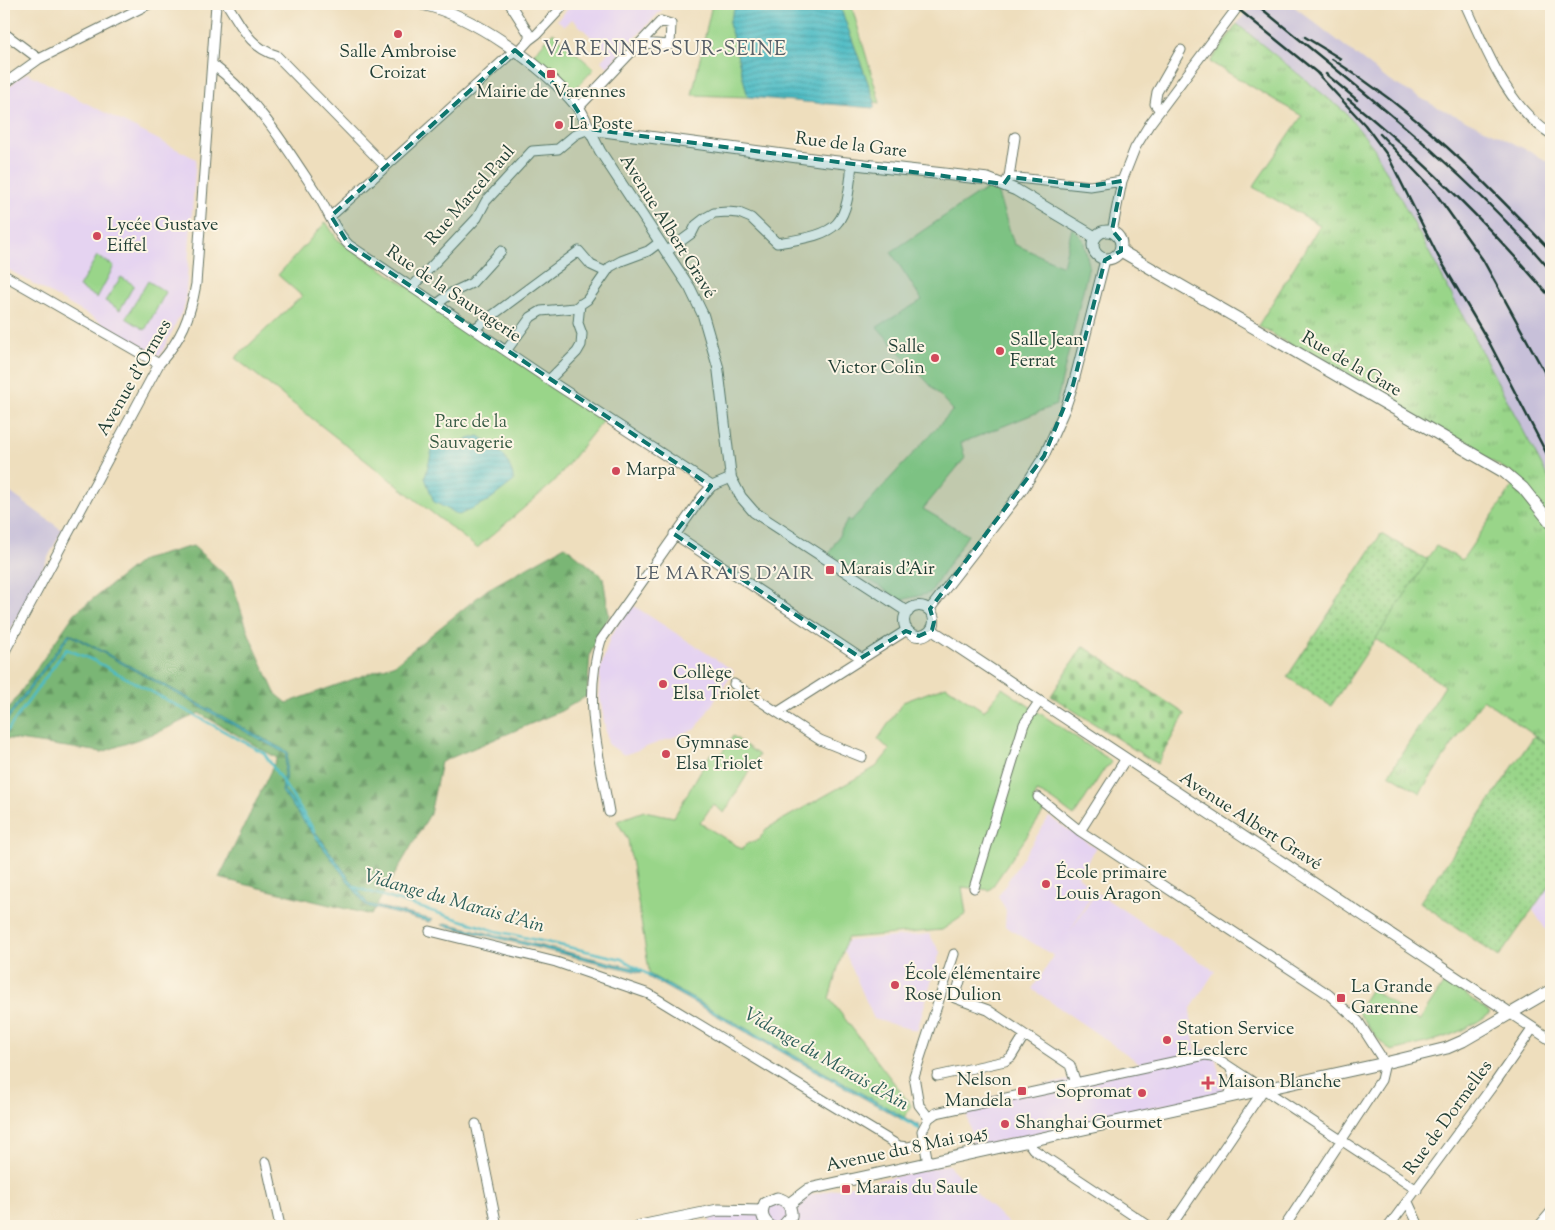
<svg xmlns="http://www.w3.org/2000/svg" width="1555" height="1230" font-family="'Sorts Mill Goudy',serif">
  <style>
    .built { fill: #e5d3f1 }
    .industrial { fill: #c7c0d9 }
    .grass { fill: url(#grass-tufts); stroke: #5c895e }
    .forest { fill: url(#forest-firs); stroke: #4c7a54 }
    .cemetery { fill: url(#cemetery-stones); stroke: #5c895e }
    .park { fill: #99d589; stroke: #5c895e }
    .garden { fill: url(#garden-dots); stroke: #5c895e }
    .water { fill: url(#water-rules); stroke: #367c7c }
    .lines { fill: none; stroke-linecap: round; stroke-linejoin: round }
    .stream { stroke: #4dbcc5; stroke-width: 2.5 }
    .minor-casing { stroke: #677564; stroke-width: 11 }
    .tertiary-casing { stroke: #677564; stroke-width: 12 }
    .secondary-casing { stroke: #677564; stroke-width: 13 }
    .minor { stroke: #fff; stroke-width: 9 }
    .tertiary { stroke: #fff; stroke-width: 10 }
    .secondary { stroke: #fff; stroke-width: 11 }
    .rail { stroke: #1f3d34; stroke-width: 2.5 }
    .marked { fill: #0f766e; fill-opacity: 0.2; stroke: #0f766e; stroke-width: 4; stroke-dasharray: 10 6; stroke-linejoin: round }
    .poi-dot { fill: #d1495b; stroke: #fcf5e5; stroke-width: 2 }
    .labels { text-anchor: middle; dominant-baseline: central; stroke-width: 4; stroke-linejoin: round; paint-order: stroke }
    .poi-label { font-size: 18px; fill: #1f3d34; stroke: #fcf5e5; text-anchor: start }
    .street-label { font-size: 18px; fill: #1f3d34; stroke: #fcf5e5 }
    .park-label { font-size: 18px; fill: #375b45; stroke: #fcf5e5 }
    .neighbourhood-label { font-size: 19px; letter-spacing: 1px; fill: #576068; stroke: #fcf5e5 }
    .water-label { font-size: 19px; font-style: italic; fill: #2a5d58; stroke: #fcf5e5 }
    .quarter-label { font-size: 20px; letter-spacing: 1px; fill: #576068; stroke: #fcf5e5 }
  </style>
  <defs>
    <pattern id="grass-tufts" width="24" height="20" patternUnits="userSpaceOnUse" patternTransform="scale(1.25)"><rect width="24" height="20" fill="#99d589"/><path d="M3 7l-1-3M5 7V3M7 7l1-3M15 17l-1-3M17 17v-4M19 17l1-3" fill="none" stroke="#7cae71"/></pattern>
    <pattern id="forest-firs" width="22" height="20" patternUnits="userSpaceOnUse" patternTransform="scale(1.25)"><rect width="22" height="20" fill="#7ab675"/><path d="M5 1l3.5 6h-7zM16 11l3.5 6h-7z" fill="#639561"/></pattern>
    <pattern id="cemetery-stones" width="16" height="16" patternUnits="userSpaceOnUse" patternTransform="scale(1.25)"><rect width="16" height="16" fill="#99d589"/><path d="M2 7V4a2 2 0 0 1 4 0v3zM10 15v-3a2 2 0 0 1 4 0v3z" fill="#7cae71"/></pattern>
    <pattern id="garden-dots" width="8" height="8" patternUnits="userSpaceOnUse" patternTransform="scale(1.25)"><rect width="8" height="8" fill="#99d589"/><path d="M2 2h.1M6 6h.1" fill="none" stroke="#7cae71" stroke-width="1.8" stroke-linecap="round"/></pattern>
    <pattern id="water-rules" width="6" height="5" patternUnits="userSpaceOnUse" patternTransform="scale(1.25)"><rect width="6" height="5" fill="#4dbcc5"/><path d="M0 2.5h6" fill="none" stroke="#3f9aa1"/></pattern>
  </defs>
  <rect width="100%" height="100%" fill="#fcf5e5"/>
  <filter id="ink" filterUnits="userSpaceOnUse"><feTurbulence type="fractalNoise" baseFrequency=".02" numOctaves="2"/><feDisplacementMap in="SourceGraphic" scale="10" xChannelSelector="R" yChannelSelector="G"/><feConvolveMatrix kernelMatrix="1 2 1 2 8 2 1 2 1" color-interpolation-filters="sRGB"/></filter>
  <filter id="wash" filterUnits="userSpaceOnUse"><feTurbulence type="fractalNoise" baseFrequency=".0096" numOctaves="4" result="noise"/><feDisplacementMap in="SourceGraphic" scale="20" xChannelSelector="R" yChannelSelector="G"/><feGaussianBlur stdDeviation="1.12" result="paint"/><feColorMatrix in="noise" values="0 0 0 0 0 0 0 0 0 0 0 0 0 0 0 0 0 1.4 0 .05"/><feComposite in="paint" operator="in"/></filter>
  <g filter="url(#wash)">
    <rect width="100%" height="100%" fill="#eedebd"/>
    <path class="built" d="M573,4H667L608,67L601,61L608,53L583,29L572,19L565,26L557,20Z
      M27,73L196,159L185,305L160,356L4,267V93L17,79Z
      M631,604L734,671L696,729L624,755L608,744L599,693L600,670L610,637Z
      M1049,817L1096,848L1078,876L1094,891L1069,933L1096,892L1215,971L1190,1010L1195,1050L1213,1049L1224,1092L973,1147L965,1103L1141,1064L1032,989L1054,956L1005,926L1006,910L998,896Z
      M1551,883V938L1533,910Z
      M929,934L940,952L917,1031L874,1019L844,950L847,941Z
      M948,1165L1011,1226H711L709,1217Z"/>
    <path class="industrial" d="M1252,4H1291L1388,80L1435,106L1502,137L1551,163V483L1374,148L1345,113L1237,24Z
      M4,488L62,530L4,644Z"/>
    <path class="grass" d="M1237,24L1346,113L1374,148L1551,483V747L1483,699L1420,793L1389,774L1445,686L1371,636L1436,546L1462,560L1519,477L1258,326L1320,225L1253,187L1302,116L1210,62Z"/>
    <path class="forest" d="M193,546L231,580L250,637L275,693L287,703L395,664L488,589L565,546L603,577L609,616L590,654L587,696L561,711L441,762L430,814L371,915L219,878L277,758L199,713L161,731L102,752L4,738V716L75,613L142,560Z"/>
    <path class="cemetery" d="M1083,646L1185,714L1157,764L1051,696Z"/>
    <path class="park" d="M712,4H746L745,9L735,7L729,23L748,97L692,95Z
      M839,4H851L880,103L875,102Z
      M553,32L594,69L571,93L531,57Z
      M995,185L1014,244L1063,266L1072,228L1083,239L1089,265L1056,405L961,443L965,458L923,509L968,535L930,593L901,600L829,554L848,519L851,521L953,410L877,327L922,300L891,252L976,195Z
      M326,222L337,239L604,419L553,483L477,548L235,358L302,296L278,275Z
      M97,256L114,266L97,298L79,287Z
      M121,277L134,285L120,310L105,301Z
      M148,281L166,292L145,330L126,318Z
      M946,686L984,711L1002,688L1110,760L1111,764L1105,768L1074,816C1061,807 1053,798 1037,792L1033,801L1045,810L990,890L962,887L966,914L942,930L847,938L829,998L911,1105L904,1120L650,977L628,840L617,821L644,811L674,817L711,753L719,757L733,736L759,755L724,813L713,804L700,823L742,849L746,844L759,840L766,829L876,767L890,750L878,739L903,702Z
      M1446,980L1490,1013C1461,1036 1427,1043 1391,1051L1377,1038L1357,1011L1371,989L1419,1021Z"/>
    <path class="garden" d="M1381,534L1428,560L1331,706L1287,677Z
      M1534,736L1551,747V883L1499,957L1420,902Z"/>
    <path class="water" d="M746,4H839L875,102L874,108L748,97L729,23L735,7L744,10Z
      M479,436C499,449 509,456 514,481L488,501L459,515L434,502L425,478L432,450Z
      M69,633L288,752L284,791L302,813L368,904L433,920L429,922L366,906L282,792L286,754L70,635L4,725V721Z
      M445,923L642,970V973L442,925Z
      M647,973L920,1126L919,1129L648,977Z"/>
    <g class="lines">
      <path class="stream" d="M4,735L66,649L95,661L264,753L314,830
        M354,887L496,931L622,959L649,975
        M902,1119L921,1130"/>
    </g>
  </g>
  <g filter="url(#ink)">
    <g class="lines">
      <defs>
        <path id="minor" d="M227,4C241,25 250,48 276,55L385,166
          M510,4L529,34V40L518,52
          M1465,4C1486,49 1507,107 1551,134
          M4,33L39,59
          M529,40L537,34L565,4
          M212,64C257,98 288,150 319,197C328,212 336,233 349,245L549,380L712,486
          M4,84L39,59L149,4
          M579,107L661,21L671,24L670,45L641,43
          M1160,110L1155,104L1157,92L1181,50
          M1009,177L1090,186L1122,181
          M1007,180L1009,177L1015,137
          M331,216L515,50
          M1112,232L1122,181L1135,148L1149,125L1240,4
          M666,252L692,233L696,225L705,218L714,213L727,212L739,213L751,218L777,243C842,233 846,228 852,163
          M4,275L159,364
          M412,287L477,218L486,201L532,151L558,149L576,134L589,129
          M437,304L453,292L472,283L501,251
          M474,329L579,251L591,265L606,272
          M506,351L531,317L541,311L575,308L587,300L610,267L621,261L648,251L660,242
          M549,380L577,352L581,345L582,334L578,323L580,304
          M674,534L861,658
          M929,610L1023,489L1044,456L1065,409L1073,385L1105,260
          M4,653L159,364C182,338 190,318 196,284L216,4
          M734,684L820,740L862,757
          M778,712L907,630
          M1038,797L1080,831L1328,994L1358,1021L1385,1063L1381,1080L1285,1226
          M609,812C599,753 582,699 601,640L702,497L712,486L731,478
          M1080,831L1125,760
          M974,888L1024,724L1039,702
          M430,931L556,962L649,994L899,1146L908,1147L923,1143
          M962,974L955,998L988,1010L1070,1065L1076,1083
          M937,1076L1005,1061L1011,1057L1024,1036
          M1229,1096L1235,1079L1230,1067
          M929,1118L919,1105L914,1076L954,954
          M476,1124L497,1226
          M1028,1142L1033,1149L1149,1226
          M266,1162L280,1226
          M928,1163L922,1131L929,1118L936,1113L1205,1055L1212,1056L1224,1063L1417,1190
          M1408,1202L1419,1226
          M1171,1226L1264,1089
          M1389,1226L1494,1084L1533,1028
          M1539,1226L1551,1212"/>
        <path id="tertiary" d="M589,129L600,151L690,288L703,315L718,367L731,478L741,497L754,512L908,612
          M904 621a15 15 0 1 1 30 0a15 15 0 1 1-30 0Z
          M932,630L1551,1040"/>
        <path id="secondary" d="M422,4C473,15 544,66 577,106C582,112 586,122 589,129L820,160L988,179L1016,190L1095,237
          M1093 245a14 14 0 1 1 28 0a14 14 0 1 1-28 0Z
          M1121,251L1504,472L1523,488L1551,523
          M789,1204L809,1189L1385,1063L1447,1048L1463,1041L1551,990
          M640,1226L718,1210L762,1211
          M770,1226C762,1220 760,1212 765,1203L777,1198C787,1200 792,1207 791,1217L783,1226"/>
      </defs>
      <use href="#minor" class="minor-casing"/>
      <use href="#tertiary" class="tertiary-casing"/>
      <use href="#secondary" class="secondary-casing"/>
      <use href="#minor" class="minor"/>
      <use href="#tertiary" class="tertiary"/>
      <use href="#secondary" class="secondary"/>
      <path class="rail" d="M1232,4L1321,76
        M1256,4C1358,88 1465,169 1551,271
        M1305,37L1341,59
        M1332,59C1421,115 1480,177 1551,251
        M1316,72L1365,125L1388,156L1438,256L1490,344L1551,462
        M1326,74L1357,100
        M1348,99C1423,159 1489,225 1551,298
        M1380,134L1434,191L1483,260L1551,384"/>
    </g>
  </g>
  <path class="marked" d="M515,50L569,97L589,129L1004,184L1009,177L1090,186L1122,181L1112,230L1121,241V251L1105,260L1073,385L1044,456L930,609L934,622L932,630L919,636L906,631L861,658L674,534L711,486L349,245L331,216Z"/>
  <g class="poi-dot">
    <circle cx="398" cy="34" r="5"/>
    <rect x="546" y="69" width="10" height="10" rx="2.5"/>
    <circle cx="559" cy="125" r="5"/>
    <circle cx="97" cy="236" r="5"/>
    <circle cx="1000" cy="351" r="5"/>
    <circle cx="935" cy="358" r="5"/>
    <circle cx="616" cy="471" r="5"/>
    <rect x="825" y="565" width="10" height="10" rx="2.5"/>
    <circle cx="663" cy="684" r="5"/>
    <circle cx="666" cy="754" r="5"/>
    <circle cx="1046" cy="884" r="5"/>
    <circle cx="895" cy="985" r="5"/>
    <rect x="1336" y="993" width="10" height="10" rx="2.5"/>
    <circle cx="1167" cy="1040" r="5"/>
    <path d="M1205.5 1075.5h5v5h5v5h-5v5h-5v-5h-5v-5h5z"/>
    <rect x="1017" y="1086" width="10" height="10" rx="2.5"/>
    <circle cx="1142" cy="1093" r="5"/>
    <circle cx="1005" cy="1124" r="5"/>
    <rect x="841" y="1184" width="10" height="10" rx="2.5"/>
  </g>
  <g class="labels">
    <g class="poi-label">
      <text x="398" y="53" text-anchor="middle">Salle Ambroise<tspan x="398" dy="21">Croizat</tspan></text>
      <text x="551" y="93" text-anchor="middle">Mairie de Varennes</text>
      <text x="569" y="125">La Poste</text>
      <text x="107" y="226">Lycée Gustave<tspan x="107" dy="21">Eiffel</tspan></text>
      <text x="1010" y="341">Salle Jean<tspan x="1010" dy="21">Ferrat</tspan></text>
      <text x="925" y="348" text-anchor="end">Salle<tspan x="925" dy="21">Victor Colin</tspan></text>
      <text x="626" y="471">Marpa</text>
      <text x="840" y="570">Marais d'Air</text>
      <text x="673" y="674">Collège<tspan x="673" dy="21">Elsa Triolet</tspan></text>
      <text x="676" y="744">Gymnase<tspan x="676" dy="21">Elsa Triolet</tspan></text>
      <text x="1056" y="874">École primaire<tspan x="1056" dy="21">Louis Aragon</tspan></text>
      <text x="905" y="975">École élémentaire<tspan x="905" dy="21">Rose Dulion</tspan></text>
      <text x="1351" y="988">La Grande<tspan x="1351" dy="21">Garenne</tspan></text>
      <text x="1177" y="1030">Station Service<tspan x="1177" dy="21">E.Leclerc</tspan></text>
      <text x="1012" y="1081" text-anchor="end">Nelson<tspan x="1012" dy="21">Mandela</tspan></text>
      <text x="1218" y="1083">Maison Blanche</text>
      <text x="1132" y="1093" text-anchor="end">Sopromat</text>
      <text x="1015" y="1124">Shanghai Gourmet</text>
      <text x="856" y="1189">Marais du Saule</text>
    </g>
    <g class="street-label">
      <text transform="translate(851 146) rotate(7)">Rue de la Gare</text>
      <text transform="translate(471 196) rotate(-49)">Rue Marcel Paul</text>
      <text transform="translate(667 227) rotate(58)">Avenue Albert Gravé</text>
      <text transform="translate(453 295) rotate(34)">Rue de la Sauvagerie</text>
      <text transform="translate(1351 365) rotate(30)">Rue de la Gare</text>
      <text transform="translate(135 378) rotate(-60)">Avenue d'Ormes</text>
      <text transform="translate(1250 822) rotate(33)">Avenue Albert Gravé</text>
      <text transform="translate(1449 1118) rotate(-54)">Rue de Dormelles</text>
      <text transform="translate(907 1150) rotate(-12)">Avenue du 8 Mai 1945</text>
    </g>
    <g class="park-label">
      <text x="471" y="423">Parc de la<tspan x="471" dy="21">Sauvagerie</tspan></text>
    </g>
    <g class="neighbourhood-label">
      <text x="725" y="574">LE MARAIS D'AIR</text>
    </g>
    <g class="water-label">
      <text transform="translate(454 902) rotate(16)">Vidange du Marais d'Ain</text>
      <text transform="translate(826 1060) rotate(30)">Vidange du Marais d'Ain</text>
    </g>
    <g class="quarter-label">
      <text x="665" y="50">VARENNES-SUR-SEINE</text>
    </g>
  </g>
  <rect width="1555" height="1230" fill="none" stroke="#fcf5e5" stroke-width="20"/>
</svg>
